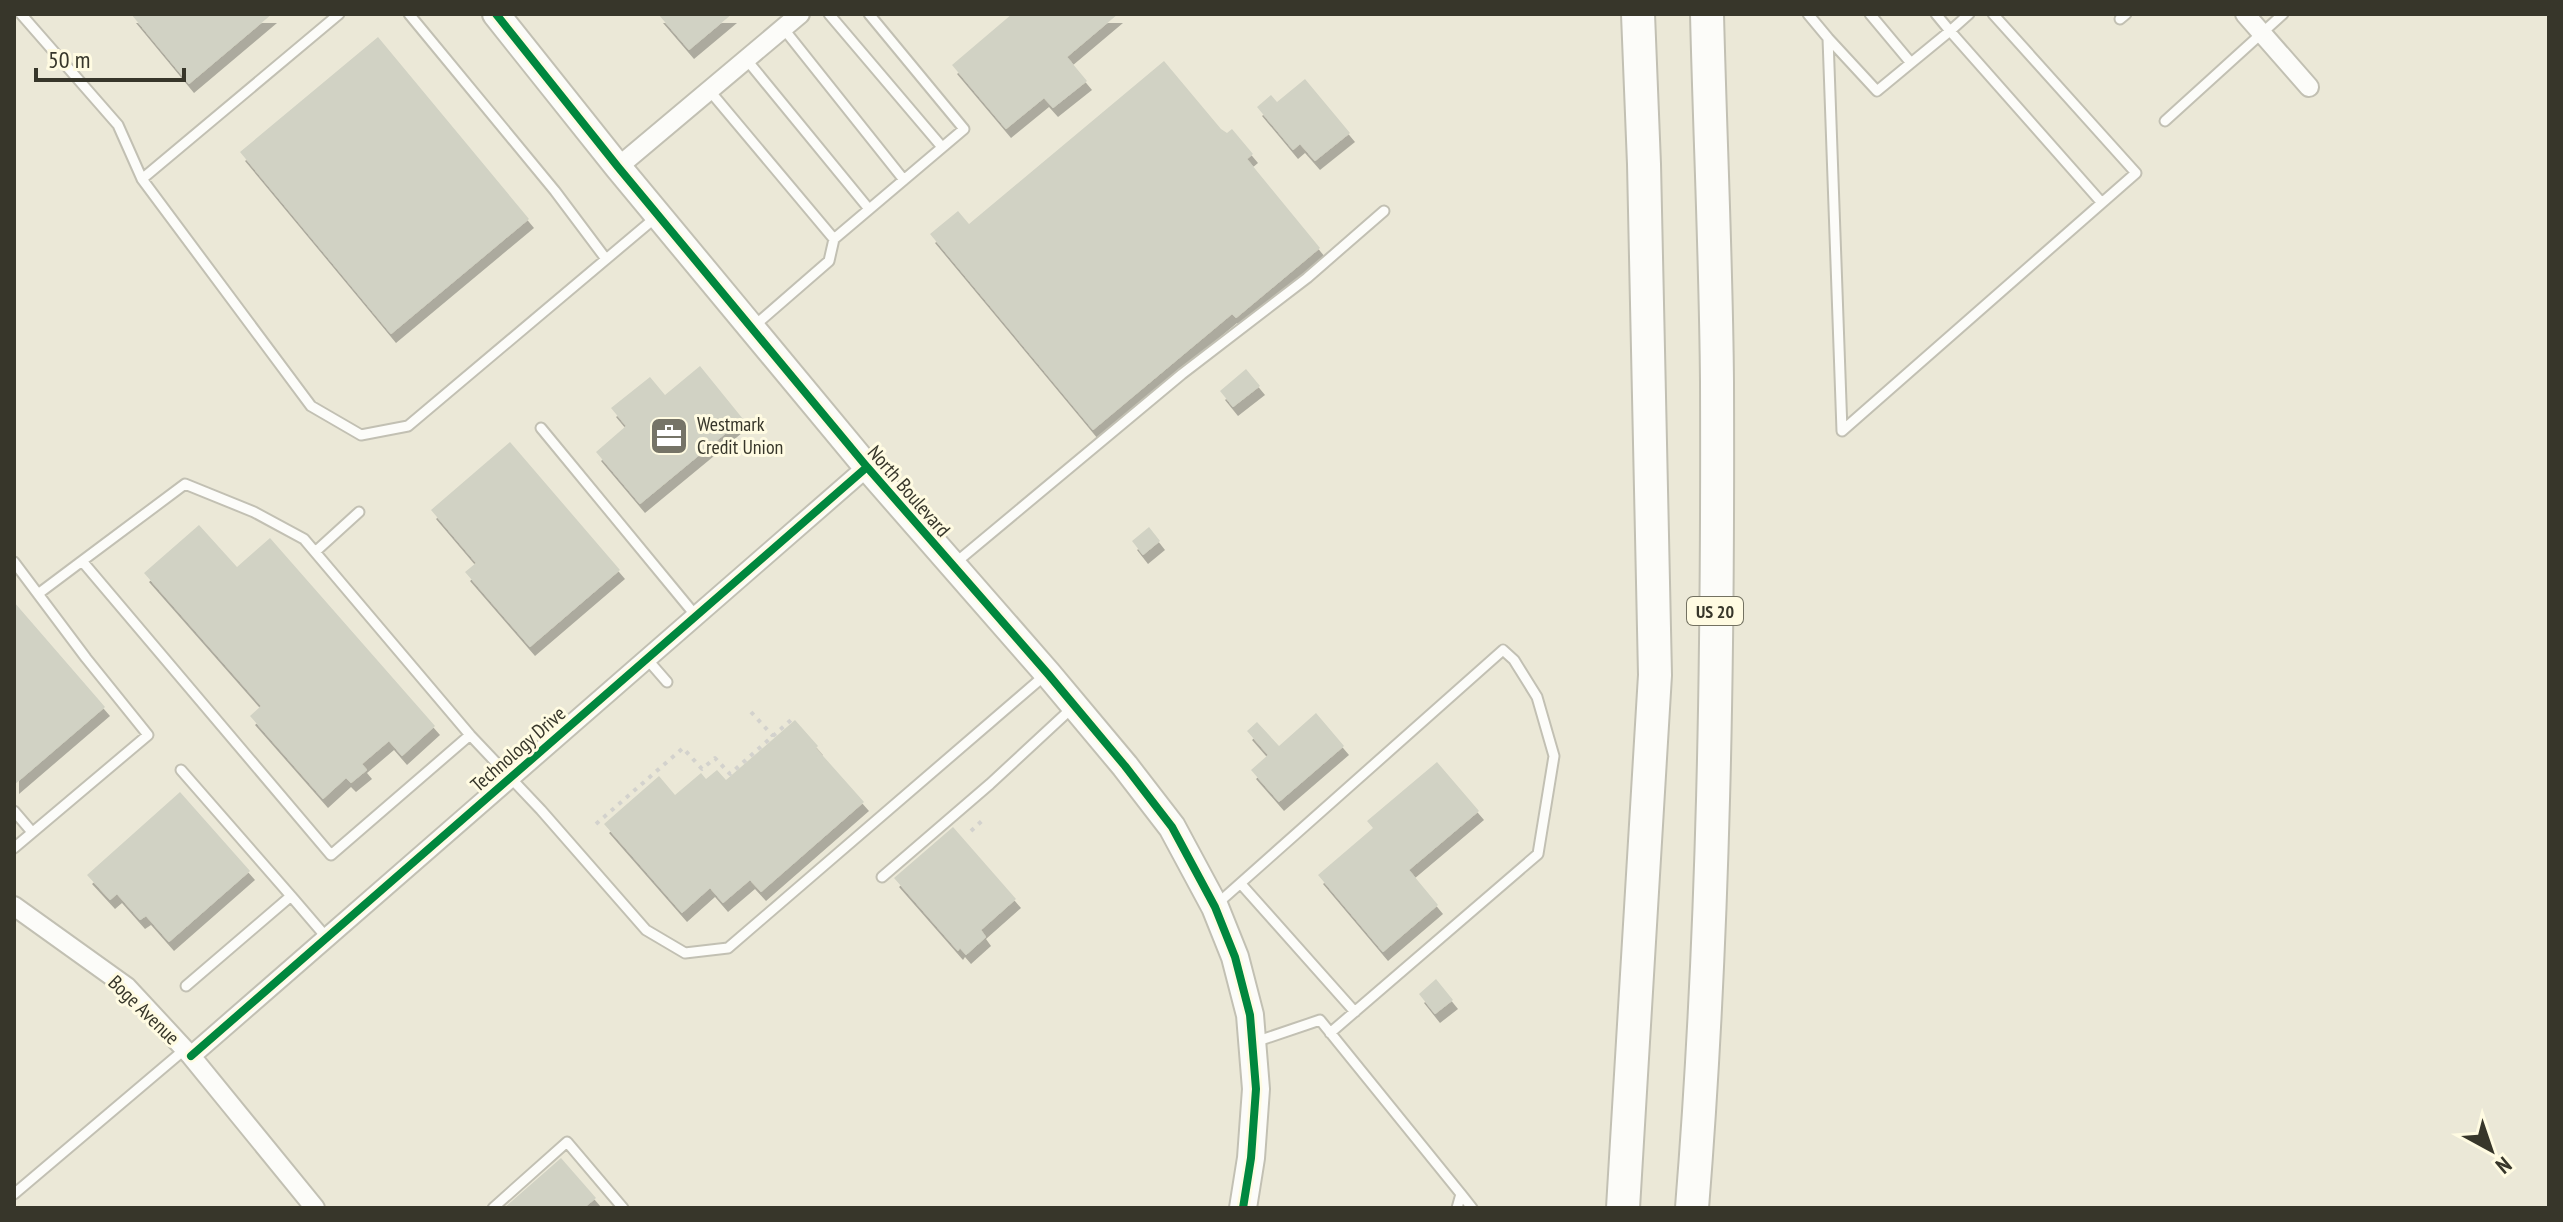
<svg xmlns="http://www.w3.org/2000/svg" width="2563" height="1222" font-family="'PT Sans Narrow',sans-serif">
  <style>
    .building { fill: #d1d2c4; filter: url(#shadow) }
    .lines { fill: none; stroke-linecap: round; stroke-linejoin: round }
    .lane-casing { stroke: #c2c0b3; stroke-width: 13 }
    .street-casing { stroke: #c2c0b3; stroke-width: 22 }
    .secondary-casing { stroke: #c2c0b3; stroke-width: 30 }
    .highway-casing { stroke: #c2c0b3; stroke-width: 36 }
    .path { stroke: #d3d2cd; stroke-width: 4; stroke-dasharray: 4 6; stroke-linecap: butt }
    .lane { stroke: #fcfcf9; stroke-width: 9 }
    .street { stroke: #fcfcf9; stroke-width: 18 }
    .secondary { stroke: #fcfcf9; stroke-width: 26 }
    .highway { stroke: #fcfcf9; stroke-width: 32 }
    .cycleway-casing { stroke: #fffbe2; stroke-width: 13 }
    .cycleway { stroke: #00873e; stroke-width: 8 }
    .labels { text-anchor: middle; dominant-baseline: central; stroke-width: 6; stroke-linejoin: round; paint-order: stroke }
    .shield { fill: #fffbe2; stroke: #737161; stroke-width: 2 }
    .shield-label { font-size: 18px; font-weight: bold; fill: #37362a }
    .poi-label { font-size: 20px; fill: #37362a; stroke: #fffbe2; text-anchor: start }
    .street-label { font-size: 20px; fill: #37362a; stroke: #fffbe2 }
  </style>
  <defs>
    <filter id="shadow"><feDropShadow dx="5" dy="9" stdDeviation="0" flood-color="#0004"/></filter>
  </defs>
  <rect width="100%" height="100%" fill="#ebe8d7"/>
  <path class="building" d="M131,14H272L189,84Z
    M658,14H732L689,50Z
    M1012,14H1118L1067,57L1087,81L1053,108L1044,98L1006,129L952,65Z
    M378,37L529,219L391,334L240,152Z
    M1164,61L1221,129L1227,133L1232,129L1253,154L1247,159L1320,248L1236,318L1232,314L1093,430L930,234L958,211L969,224Z
    M1305,79L1350,133L1315,161L1300,144L1293,150L1257,107L1271,95L1277,102Z
    M700,366L743,419L640,504L596,452L626,426L611,408L650,377L665,395Z
    M1246,369L1260,386L1233,407L1220,391Z
    M510,442L620,570L530,647L465,572L476,563L431,510Z
    M199,525L237,567L270,538L435,726L402,756L389,741L362,764L367,770L351,783L346,778L323,799L250,716L261,706L144,573Z
    M1149,527L1160,541L1143,555L1132,541Z
    M14,602L105,707L14,785Z
    M1316,713L1344,746L1279,802L1251,770L1268,755L1247,731L1257,722L1279,746Z
    M795,720L818,746L816,748L864,802L761,892L750,880L723,903L710,888L682,913L604,824L659,776L675,795L701,773L706,779L717,770L726,780Z
    M1437,762L1479,811L1409,870L1438,905L1383,952L1318,875L1373,828L1367,821Z
    M180,792L250,871L169,942L146,916L140,920L117,894L110,900L87,875Z
    M953,827L1016,899L981,930L986,937L966,955L960,948L958,951L894,878Z
    M1436,979L1453,1000L1435,1014L1419,994Z
    M561,1158L596,1198L584,1208H504Z"/>
  <g class="lines">
    <defs>
      <path id="lane" d="M21,14L118,125L142,179L311,406L361,435L408,426L655,218
        M409,14L555,191L606,259
        M829,14L942,147
        M1808,14L1828,38L1842,431L2136,173L1993,14
        M1870,14L1911,63L1950,31L2102,203
        M1936,14L1950,31L1969,14
        M2120,19L2126,14
        M783,28L904,180
        M1828,38L1877,91L1911,63
        M746,59L869,209
        M709,90L834,239
        M2165,121L2283,14
        M142,179L339,14
        M753,327L829,261L834,239L964,129L869,14
        M541,428L696,616
        M315,552L359,512
        M14,562L86,658L148,735L14,848
        M954,564L1182,374L1307,278L1384,211
        M38,594L82,561L331,855L470,735L304,539L254,512L185,484L82,561
        M647,659L667,682
        M470,735L541,810L646,930L685,953L728,948L1044,676
        M181,770L291,896L186,986
        M14,811L32,832
        M882,877L990,784L1072,708
        M1241,884L1355,1012
        M291,896L327,938
        M1217,904L1503,650L1514,660L1537,697L1554,756L1538,854L1330,1033
        M1255,1042L1320,1020L1461,1194
        M14,1194L184,1050
        M493,1208L567,1142L623,1208
        M1457,1208L1461,1194L1472,1208"/>
      <path id="street" d="M2245,14L2309,87
        M618,167L800,14
        M14,906L127,987L191,1056L315,1208
        M191,1056L867,467"/>
      <path id="secondary" d="M496,14L618,167L867,467L1048,674L1125,766L1172,827L1215,907L1235,957L1250,1015L1256,1089L1251,1158L1243,1208"/>
      <path id="highway" d="M1623,1208L1655,675L1644,164L1638,14
        M1692,1208C1714,934 1718,657 1717,382C1716,259 1710,137 1707,14"/>
    </defs>
    <use href="#lane" class="lane-casing"/>
    <use href="#street" class="street-casing"/>
    <use href="#secondary" class="secondary-casing"/>
    <use href="#highway" class="highway-casing"/>
    <path class="path" d="M751,712L773,736
      M596,824L683,748L702,769L715,758L730,774L791,720
      M971,831L985,818"/>
    <use href="#lane" class="lane"/>
    <use href="#street" class="street"/>
    <use href="#secondary" class="secondary"/>
    <use href="#highway" class="highway"/>
    <defs>
      <path id="cycleway" d="M496,14L618,167L867,467L1048,674L1125,766L1172,827L1215,907L1235,957L1250,1015L1256,1089L1251,1158L1243,1208
        M191,1056L867,467"/>
    </defs>
    <use href="#cycleway" class="cycleway-casing"/>
    <use href="#cycleway" class="cycleway"/>
  </g>
  <defs>
    <symbol id="office-square" viewBox="-11 -11 22 22"><rect x="-9" y="-9" width="18" height="18" rx="4" fill="#767467" stroke="#fffbe2"/><path d="M-6-3h4V-5.5h4V-3h4V5H-6ZM-1-4.5V-3h2v-1.5ZM-6 0V1H6V0Z" fill="#fff"/></symbol>
  </defs>
  <g fill-rule="evenodd">
    <use href="#office-square" x="647" y="414" width="44" height="44"/>
  </g>
  <g class="labels">
    <rect class="shield" x="1687" y="597" width="56" height="28" rx="6"/>
    <g class="shield-label">
      <text x="1715" y="611">US 20</text>
    </g>
    <g class="poi-label">
      <text x="697" y="424">Westmark<tspan x="697" dy="23">Credit Union</tspan></text>
    </g>
    <g class="street-label">
      <text transform="translate(909 491) rotate(49)">North Boulevard</text>
      <text transform="translate(518 749) rotate(-41)">Technology Drive</text>
      <text transform="translate(144 1010) rotate(44)">Boge Avenue</text>
    </g>
  </g>
  <rect width="2563" height="1222" fill="none" stroke="#37362a" stroke-width="32"/>
  <g transform="translate(2491 1150) rotate(140)" stroke="#fffbe2" stroke-width="6" paint-order="stroke">
  <path d="M0-6L14 30L0 20L-14 30Z" fill="#37362a"/>
  <text y="-12" font-size="22" font-weight="bold" text-anchor="middle" fill="#37362a">N</text>
  </g>
  <path d="M36 68v12h148v-12" fill="none" stroke="#37362a" stroke-width="4"/>
  <text x="48" y="68" font-size="24" fill="#37362a" stroke="#fffbe2" stroke-width="6" paint-order="stroke">50 m</text>
</svg>
